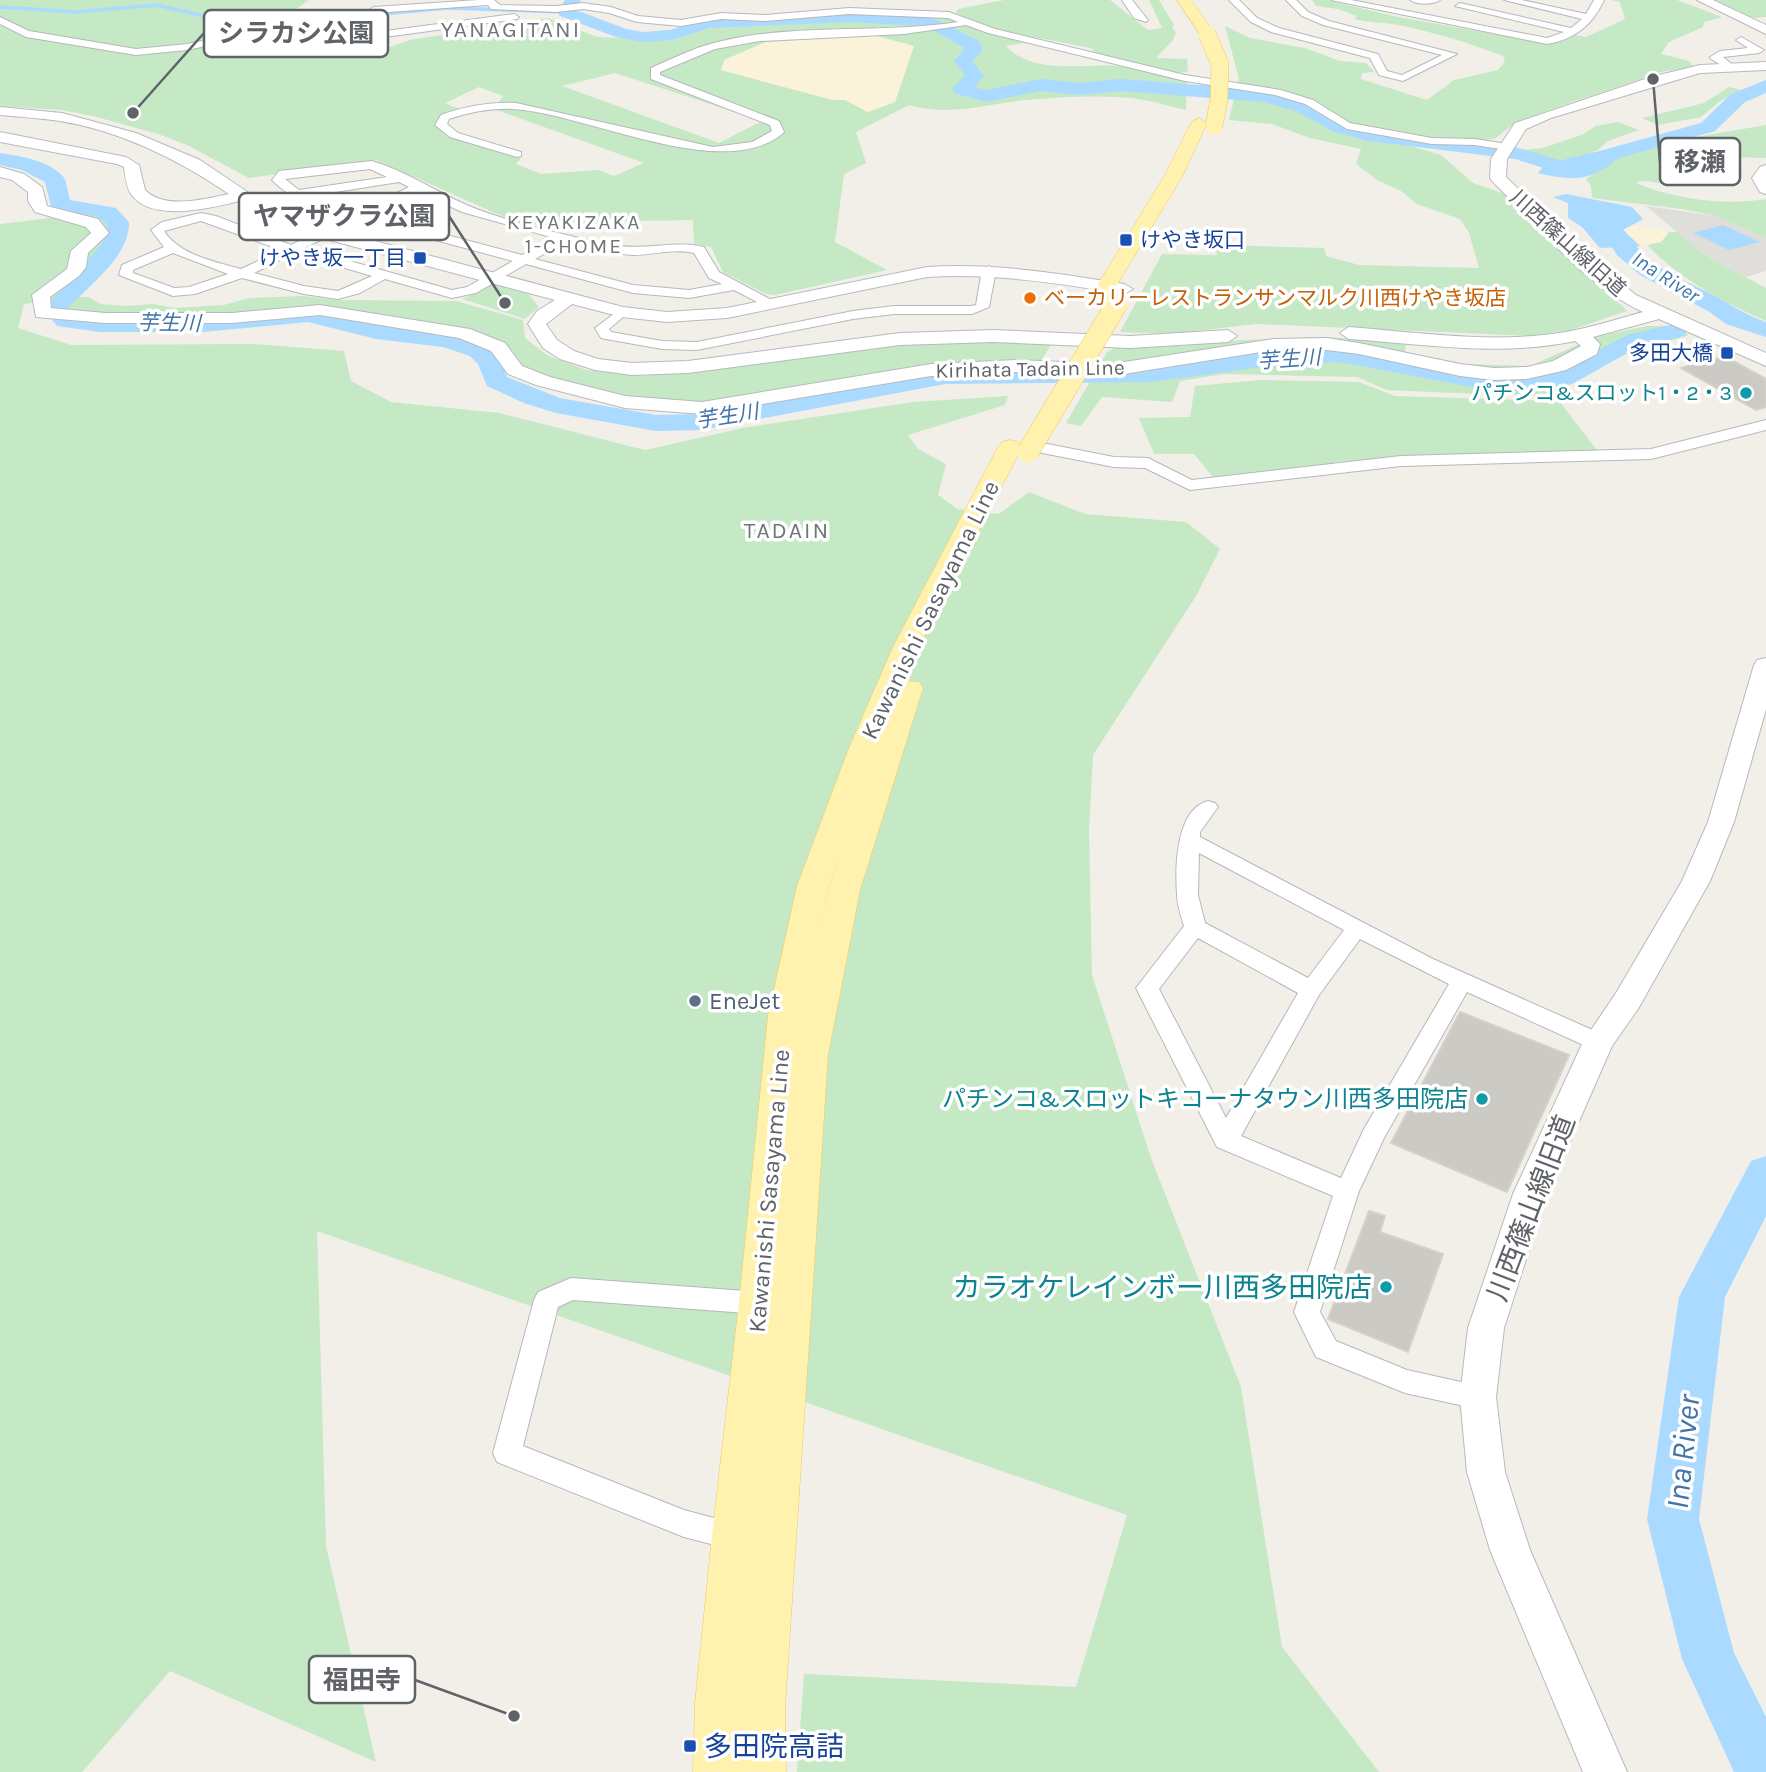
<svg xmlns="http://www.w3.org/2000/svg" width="1766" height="1772" font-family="Karla,'Noto Sans JP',sans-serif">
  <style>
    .industrial { fill: #e0deda }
    .green { fill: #c5e8c5; fill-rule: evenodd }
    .sand { fill: #fbf3d9 }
    .water { fill: #aadaff }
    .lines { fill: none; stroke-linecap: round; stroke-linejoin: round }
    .stream { stroke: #aadaff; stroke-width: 3.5 }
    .river { fill: #aadaff; fill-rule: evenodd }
    .building { fill: #cccac5; stroke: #d6d1c6; stroke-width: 2 }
    .street-casing { stroke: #b5b8bc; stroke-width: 2 }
    .secondary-casing { stroke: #b6babf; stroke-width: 2 }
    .primary-casing { stroke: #f2c960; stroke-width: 1 }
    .street { fill: #fff; fill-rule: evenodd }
    .secondary { fill: #fff; fill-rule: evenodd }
    .primary { fill: #fff2af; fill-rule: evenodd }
    .primary-bridge-far1-casing { stroke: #f2c960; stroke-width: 18; stroke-linecap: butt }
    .primary-bridge-casing { stroke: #f2c960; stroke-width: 22; stroke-linecap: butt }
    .primary-bridge-far1 { stroke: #fff2af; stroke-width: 17 }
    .primary-bridge { stroke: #fff2af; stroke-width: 21 }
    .transit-dot { fill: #1a4fb4; stroke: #fff; stroke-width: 2.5 }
    .food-dot { fill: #e8710a; stroke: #fff; stroke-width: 2.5 }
    .culture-dot { fill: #0f9aa8; stroke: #fff; stroke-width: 2.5 }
    .service-dot { fill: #5c6f8a; stroke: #fff; stroke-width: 2.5 }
    .labels { text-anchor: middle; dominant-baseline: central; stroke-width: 7; stroke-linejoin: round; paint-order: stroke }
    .far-neighbourhood-label { font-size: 21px; letter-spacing: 2px; fill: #70757a; stroke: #fff }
    .far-transit-label { font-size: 21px; fill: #164399; stroke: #fff; text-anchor: end }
    .far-street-label { font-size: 21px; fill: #5f6368; stroke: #fff }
    .far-water-label { font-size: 21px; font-style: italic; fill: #4174aa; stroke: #fff }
    .far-food-label { font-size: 21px; fill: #c56008; stroke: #fff; text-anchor: start }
    .far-culture-label { font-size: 21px; fill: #0d838f; stroke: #fff; text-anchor: end }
    .far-quarter-label { font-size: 23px; letter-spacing: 2px; fill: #70757a; stroke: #fff }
    .street-label { font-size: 24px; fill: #5f6368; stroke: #fff }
    .service-label { font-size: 24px; fill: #4e5e75; stroke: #fff; text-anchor: start }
    .culture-label { font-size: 24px; fill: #0d838f; stroke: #fff; text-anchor: end }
    .near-street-label { font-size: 28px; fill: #5f6368; stroke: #fff }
    .near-culture-label { font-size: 28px; fill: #0d838f; stroke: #fff; text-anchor: end }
    .near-transit-label { font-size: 28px; fill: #164399; stroke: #fff; text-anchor: start }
    .near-water-label { font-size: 32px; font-style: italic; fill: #4174aa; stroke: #fff }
    .leader { fill: none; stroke: #5f6368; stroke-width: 2.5 }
    .callout-dot { fill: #5f6368; stroke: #fff; stroke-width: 2.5 }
    .callout { fill: #fff; stroke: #5f6368; stroke-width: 2.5 }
    .callout-label { font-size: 26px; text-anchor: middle; font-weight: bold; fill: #5f6368 }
  </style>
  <rect width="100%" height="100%" fill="#f1efe8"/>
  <path class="industrial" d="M1646,206L1716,216L1766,238V271L1746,277L1703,254Z"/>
  <path class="green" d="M0,0H309L295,10L298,16L360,22L376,27L337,30L335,46L390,47L410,40L548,18L597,37L648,39L683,35L721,21L848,12L948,17L1028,42L1006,46C1033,76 1083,63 1117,66C1140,68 1164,76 1187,81L1186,110C1172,107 1158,102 1144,100C1107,94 1063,97 1026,100C986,104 948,117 909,105L856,132L866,163L844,174L835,242L887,270L775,295L766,294L723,272L711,247L694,244L693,220L573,222L565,232L502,216L376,160L249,178L187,145L158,134L93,116L61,110L0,106ZM721,70L895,102L868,112L845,100H833ZM615,73L762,121L719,143L562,86ZM479,87L503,96L494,109L644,163L614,176L598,170L541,174L516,164L521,158L444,133L434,124L443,114L459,109L445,103Z
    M1004,0H1110L1148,30L1162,28L1149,0H1159L1174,25L1172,27L1176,33L1173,40L1156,58L1187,59L1188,72L1174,73L1097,55L1091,48L998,30L956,13L958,9Z
    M1312,0H1327L1393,16L1550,44L1574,35L1586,37L1625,19L1620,2L1611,0H1677L1722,17L1704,22L1703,27L1669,42L1661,54L1689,61L1694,68L1665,71L1566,104L1517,122L1494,139L1415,144L1414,147L1441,155L1473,183L1508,195L1627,311L1571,330L1530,336L1256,324L1169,334L1120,332L1162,254L1217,255L1215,245L1324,248L1326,256L1359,265L1479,268L1469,233L1460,219L1417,204L1401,191L1377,180L1356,164L1361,149L1310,138L1272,124L1229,120L1239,79L1225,26L1250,38L1305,48L1340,61L1366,63L1374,72L1362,73L1361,79L1427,100L1454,80L1498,70L1505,62L1503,56C1469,43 1434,32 1398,25C1383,22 1369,23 1354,19L1357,16L1338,9L1316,6Z
    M1715,0H1766V17L1753,18Z
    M1729,87L1742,90L1719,102L1701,117L1658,125L1642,118L1704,103Z
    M1618,122L1639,130L1608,141L1598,150L1571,160L1545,164L1516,156L1513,151L1543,148L1584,134L1595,126Z
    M1766,125V158L1727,157L1700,166L1706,169L1743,175L1739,179H1673L1677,185C1662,187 1649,177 1636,183C1674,199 1725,206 1766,199V238L1716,216L1682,209L1592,198L1591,186L1586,179L1620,157L1667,142Z
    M101,212L116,242L92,265L98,274L59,297H88L101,304L125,306L153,304L174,308L224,305L249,298L304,296L336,300L456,301L523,320L525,338L547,355L586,370L644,376L883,346L967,342L1051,344L1039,365L1004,362L699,403C641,401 579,392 525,370C501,360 478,341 456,328L425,333L353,325L317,313L132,316L74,310L42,301L24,304L18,328L71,345L253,344L344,351L351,381L391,402L499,413L645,450L743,428L913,402L1008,396L1005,405L908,435L918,449L946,464L938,495L957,509L999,514L1029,492L1085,514L1186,522L1220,549L1196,596L1093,755L1089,830L1092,975L1151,1158L1241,1387L1282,1647L1379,1772H797L804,1674L1076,1687L1127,1515L317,1231L326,1546L376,1762L170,1671L82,1772H0V224Z
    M1669,232H1677L1703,254L1766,288V321C1722,302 1680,279 1647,245L1661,242Z
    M496,285L528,294L539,307L525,319L463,299L488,286Z
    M1647,326H1669L1689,335L1612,359L1550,397L1387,390L1357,377L1224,374L1180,381L1172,402L1102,397L1081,426L1066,423L1107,352L1117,347L1183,346L1216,341L1324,337L1406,342L1405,352L1465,364L1530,366L1595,337Z
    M1260,380L1359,382L1395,396L1559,401L1600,454L1344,461L1217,482L1194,454H1154L1139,418L1190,417L1195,386Z"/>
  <path class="sand" d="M863,35L877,36L914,46L895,102L868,112L845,100H833L721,70L724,60L766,42Z
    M1631,225C1644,229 1656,225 1669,232L1661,242L1640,246L1623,230Z"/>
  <path class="water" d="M1618,149L1622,155C1593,181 1575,182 1538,173L1545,164C1569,160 1593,150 1618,149Z
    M1566,194L1632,207L1643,219L1623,230L1640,246L1600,248L1582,227L1568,218V203L1553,197Z
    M1723,225L1760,242L1729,250L1693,233Z"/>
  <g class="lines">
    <path class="stream" d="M0,7L76,12L157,5L204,16L245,12L307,21L447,8L566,12"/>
    <path class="river" d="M565,0H581L576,10L626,29L643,32L670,30L707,18L848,12L929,16L979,41L983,50L973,61L984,76L974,87L986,90L1040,79L1079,83L1121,79L1264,90L1310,103L1348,124L1369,129L1515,147L1563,161L1701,123L1731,94L1766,80V93L1745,102L1715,131L1562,174L1515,159L1369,141L1334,132L1296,111L1263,102L1121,91L1079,95L1040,91L986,102L954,93L952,89L965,75L954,61L965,48L925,26L848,22L709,28L672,40L643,42L616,37L560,16L557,12Z
      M0,153C21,156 52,161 65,179L70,200L116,208L129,222C130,255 92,283 71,305L68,309L73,315L100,318H203L308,308L376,325L447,333L488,346L502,361L507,377L560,398L656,415L701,414L945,368L1151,366L1292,348H1340L1488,375H1538L1566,368L1627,335L1675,324L1684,326L1687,331L1684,336L1638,347L1574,383L1538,391L1488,390L1340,362L1292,363L1151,382L945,384L701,430L656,431L556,413L524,403L487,386L478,364L470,356L443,347L376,339L308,322L203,332H100L57,326L44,309L101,245L107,234V224L96,216L52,210L45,182L22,170L0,165Z
      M1591,205C1619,212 1631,248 1656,265C1673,276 1692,284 1709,293C1729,303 1745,315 1766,322V337L1726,324L1708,311L1640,275L1617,255L1597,224L1580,211L1583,206Z
      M1766,1156V1216L1725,1297L1699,1519L1734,1653L1766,1717V1772H1734L1682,1659L1647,1519L1679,1297L1751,1161Z"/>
  </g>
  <path class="building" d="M1715,358L1735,362L1766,379V407L1756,410L1681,368Z
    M1460,1012L1569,1055L1507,1192L1391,1143Z
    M1369,1211L1385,1216L1380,1232L1443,1254L1408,1352L1328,1319Z"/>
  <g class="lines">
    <defs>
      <path id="street" d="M478,0H494L500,5L556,6L583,3L611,7L638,16L681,20L721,13L765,15L849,8L949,12L995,29L1185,75L1281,90L1313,100L1350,123L1432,138L1475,139L1507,144L1513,147L1507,150L1475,145L1432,144L1347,129L1305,104L1275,95L1185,81L988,33L966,25L904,34L760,41L715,49L660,72V75L779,121L784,132L782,134C722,183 585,113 513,109C491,108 470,112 449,119L447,124L458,133L521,152V156L517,157L450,137L435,125L441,115C466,106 490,102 516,103L713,147L752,142L772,131L770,125L651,79V68C674,58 697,46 722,41C799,23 880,34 958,22L948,18L849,14L765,21L721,19L681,26L637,22L609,13L583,9L556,12L491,9L488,5L374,13L369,10L374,7Z
        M1122,0H1132L1148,20L1146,22L1134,18Z
        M1229,0H1239L1257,18L1279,28L1378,54L1387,71L1402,75L1442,55L1323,25L1302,16L1286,0H1296L1308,12L1329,21L1457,54L1403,81L1379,75L1370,58L1271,32L1251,22Z
        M1331,0H1351L1547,38L1564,32L1455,6L1460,3L1571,28L1582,19L1504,0H1522L1586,14L1594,0H1604C1593,24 1576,39 1547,44Z
        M1410,0H1440C1433,5 1417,5 1410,0Z
        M514,14L519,17L517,19L385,37L235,40L187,50L136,55L26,37L0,24V17L29,31L136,49L187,44L235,34L385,31Z
        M1741,37L1764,50L1759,53L1723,57L1735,67L1730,70L1711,59L1710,57L1720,51L1748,48L1736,40Z
        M372,161C406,171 436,192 469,206C508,222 571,237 613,245C644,251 673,240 704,247L719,272L779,304L777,307H767L734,290L689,298L633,293L526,264L476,293L452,298L385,279L360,293L338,299L304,294L242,278L195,294L173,296L119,275L122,265L164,247L151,230L162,222L201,213L216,216L291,245L349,217C321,209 292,201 272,180L279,171ZM370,169L387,177L299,190L285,179ZM399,182L409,187L359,212L310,196ZM419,192L462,212L554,238L522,255L371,215ZM361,220L513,261L467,287L452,290L304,248ZM201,221L281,250L241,269C216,262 179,255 164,231ZM567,241C588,246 610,254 633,255C653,255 674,248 694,253L709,278L722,284L689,290L633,285L535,259ZM173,253L228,274L189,287L174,288L133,273V270ZM294,253L372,276L338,291L304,286L254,273Z
        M989,266L996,270L989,307L972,314H894L853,319L697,350L662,349L606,339L601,338L595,328L622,308L629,312L609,329L611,332L662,341L697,342L853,311L894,306H971L976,305L982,270Z
        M1766,420V430L1651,459L1401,466L1190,490L1145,468L1114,467L1032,451L1024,446L1032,441L1114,457L1148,458L1192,480L1401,456L1651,449Z
        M1208,801L1215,803L1218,807L1200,832V837L1433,959L1606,1036L1610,1042L1606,1048L1598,1050L1590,1048L1467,992L1384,1138L1359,1191L1320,1312L1336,1341L1407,1370L1488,1388L1492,1397L1488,1406L1478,1409L1405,1393L1316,1357L1294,1312L1333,1196L1217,1147L1136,988L1184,926C1181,916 1177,904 1177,894C1175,867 1176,809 1208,801ZM1199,853L1344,930L1308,978L1205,923L1198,895ZM1198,938L1298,993L1226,1118L1159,989ZM1360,939L1449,984L1364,1129L1341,1178L1241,1136L1319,995Z
        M571,1278L759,1292L768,1295L772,1303L768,1311L759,1314L573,1300L558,1307L523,1446L684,1510L744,1526L749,1536L744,1546L734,1550L684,1537L497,1462L493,1453L534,1300L538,1292Z"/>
      <path id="secondary" d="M1697,0H1713L1766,25V34Z
        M1766,62V70L1700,73L1551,118L1526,129L1507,159L1506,177L1594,262L1636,295L1766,353V366L1659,319L1593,337L1600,344L1597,354L1566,370L1527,379L1494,380L1460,376L1359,354L1327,350H1274L1111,376L1016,372L931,376L702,414L625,408L536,385L508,374L491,351L459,338L320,315L232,323H105L36,317L32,295L67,269L71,251L91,233L86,227L35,212L28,201V192L12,180L0,177V167L24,174L42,187L47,206L98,219L109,233L88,253L86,267L79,276L50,297L51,308L105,313H232L320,305L470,329L505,343L522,366L550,377L625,396L702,402L931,364L1016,360L1111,364L1274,339L1327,338L1359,343L1460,364L1494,368L1527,367L1553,361L1581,346L1575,341C1500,357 1424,344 1349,339L1340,333L1349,327C1413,332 1479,342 1543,335C1578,332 1610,321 1643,312C1584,285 1538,226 1492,181L1490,178L1491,159L1515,123L1651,77L1700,65Z
        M0,107L62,113L136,133L200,160L274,210L330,229L623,307L667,312L727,308L927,267C994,263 1058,273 1124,284L1133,289L1124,294C1058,283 994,273 927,277L727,318L667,322L622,317L572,304L546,324L557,340L574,351L598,359L632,363L688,361L900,333L993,330L1130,336L1228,330L1237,336L1228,342L1130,348L993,342L900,345L688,373L632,375L595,370L560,359L543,348L528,324L537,311L555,300L318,237L262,216L240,201C211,208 151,223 131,194C126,186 125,176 124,167L117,164L0,142V132L126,157L139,165L145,190C165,210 204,199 229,194C179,160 121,131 60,121C40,118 20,117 0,115Z
        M1766,165V194L1760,192L1752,178L1760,167Z
        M1766,658V709L1734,822L1710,881L1638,1009L1612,1046L1547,1194L1504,1328L1496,1397L1505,1472L1530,1550L1627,1772H1583L1490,1550L1467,1472L1460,1397L1468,1328L1513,1194L1583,1042L1616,993L1682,881L1708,822L1754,665L1757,660Z"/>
      <path id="primary" d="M1177,0H1191L1215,34L1212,37H1202Z
        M1199,118L1207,123L1183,175L1106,303H1092L1089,299L1165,175L1191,123Z
        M1010,440L1018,442L1022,447L919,647L905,681L919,682L923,688L860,890L828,1055L785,1707L786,1772H693L695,1704L712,1536L739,1303L768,1016L797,886L849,748L893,647L998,447L1002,442ZM842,849L828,890L813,963L829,886Z"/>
    </defs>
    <use href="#street" class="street-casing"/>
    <use href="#secondary" class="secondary-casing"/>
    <use href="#primary" class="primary-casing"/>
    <use href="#street" class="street"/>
    <use href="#secondary" class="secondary"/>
    <use href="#primary" class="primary"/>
    <defs>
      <path id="primary-bridge-far1" d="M1207,34L1220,64L1219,99L1214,126"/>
      <path id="primary-bridge" d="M1028,452L1118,302"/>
    </defs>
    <use href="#primary-bridge-far1" class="primary-bridge-far1-casing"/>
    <use href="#primary-bridge" class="primary-bridge-casing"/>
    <use href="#primary-bridge-far1" class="primary-bridge-far1"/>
    <use href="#primary-bridge" class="primary-bridge"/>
  </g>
  <g class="transit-dot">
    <rect x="1119" y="233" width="14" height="14" rx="3.5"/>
    <rect x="413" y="251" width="14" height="14" rx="3.5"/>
    <rect x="1720" y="346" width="14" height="14" rx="3.5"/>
    <rect x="683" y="1739" width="14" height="14" rx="3.5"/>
  </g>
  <circle class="food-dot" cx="1030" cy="298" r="7"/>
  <g class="culture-dot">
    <circle cx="1746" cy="393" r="7"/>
    <circle cx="1482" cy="1099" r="7"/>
    <circle cx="1386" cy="1287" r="7"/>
  </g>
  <circle class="service-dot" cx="695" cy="1001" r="7"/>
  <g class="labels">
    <g class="far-neighbourhood-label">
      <text x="574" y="222">KEYAKIZAKA<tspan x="574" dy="24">1-CHOME</tspan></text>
    </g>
    <g class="far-transit-label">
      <text x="1140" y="240" text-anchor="start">けやき坂口</text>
      <text x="406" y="258">けやき坂一丁目</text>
      <text x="1713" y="353">多田大橋</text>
    </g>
    <g class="far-street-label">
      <text transform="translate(1568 243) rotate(42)">川西篠山線旧道</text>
      <text transform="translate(1030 369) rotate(-1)">Kirihata Tadain Line</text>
    </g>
    <g class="far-water-label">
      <text transform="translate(1666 277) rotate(33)">Ina River</text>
      <text transform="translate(169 323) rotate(1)">芋生川</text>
      <text transform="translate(1289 359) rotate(-4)">芋生川</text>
      <text transform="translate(727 416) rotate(-9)">芋生川</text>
    </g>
    <g class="far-food-label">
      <text x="1044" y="298">ベーカリーレストランサンマルク川西けやき坂店</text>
    </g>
    <g class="far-culture-label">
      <text x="1732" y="393">パチンコ&amp;スロット1・2・3</text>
    </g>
    <g class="far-quarter-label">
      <text x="511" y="29">YANAGITANI</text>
      <text x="787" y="530">TADAIN</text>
    </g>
    <g class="street-label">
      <text transform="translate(930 610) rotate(-64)">Kawanishi Sasayama Line</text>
      <text transform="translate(769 1191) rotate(-85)">Kawanishi Sasayama Line</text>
    </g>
    <g class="service-label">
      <text x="709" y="1001">EneJet</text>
    </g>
    <g class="culture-label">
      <text x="1468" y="1099">パチンコ&amp;スロットキコーナタウン川西多田院店</text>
    </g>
    <g class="near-street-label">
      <text transform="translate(1531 1208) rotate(-69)">川西篠山線旧道</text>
    </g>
    <g class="near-culture-label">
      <text x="1372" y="1287">カラオケレインボー川西多田院店</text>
    </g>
    <g class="near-transit-label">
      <text x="704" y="1746">多田院高詰</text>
    </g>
    <g class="near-water-label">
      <text transform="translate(1683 1452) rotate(-84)">Ina River</text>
    </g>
  </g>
  <path class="leader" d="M133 113L204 33M1653 79L1660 162M505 303L449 216M514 1716L415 1680"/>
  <g class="callout-dot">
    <circle cx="133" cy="113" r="7"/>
    <circle cx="1653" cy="79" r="7"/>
    <circle cx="505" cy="303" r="7"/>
    <circle cx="514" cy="1716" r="7"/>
  </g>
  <g class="callout">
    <rect x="204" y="10" width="184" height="47" rx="7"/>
    <rect x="1660" y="138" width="80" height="47" rx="7"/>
    <rect x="239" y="193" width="210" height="47" rx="7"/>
    <rect x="309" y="1656" width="106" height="47" rx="7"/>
  </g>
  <g class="callout-label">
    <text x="296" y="42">シラカシ公園</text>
    <text x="1700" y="171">移瀬</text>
    <text x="344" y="225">ヤマザクラ公園</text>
    <text x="362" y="1689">福田寺</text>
  </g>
</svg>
